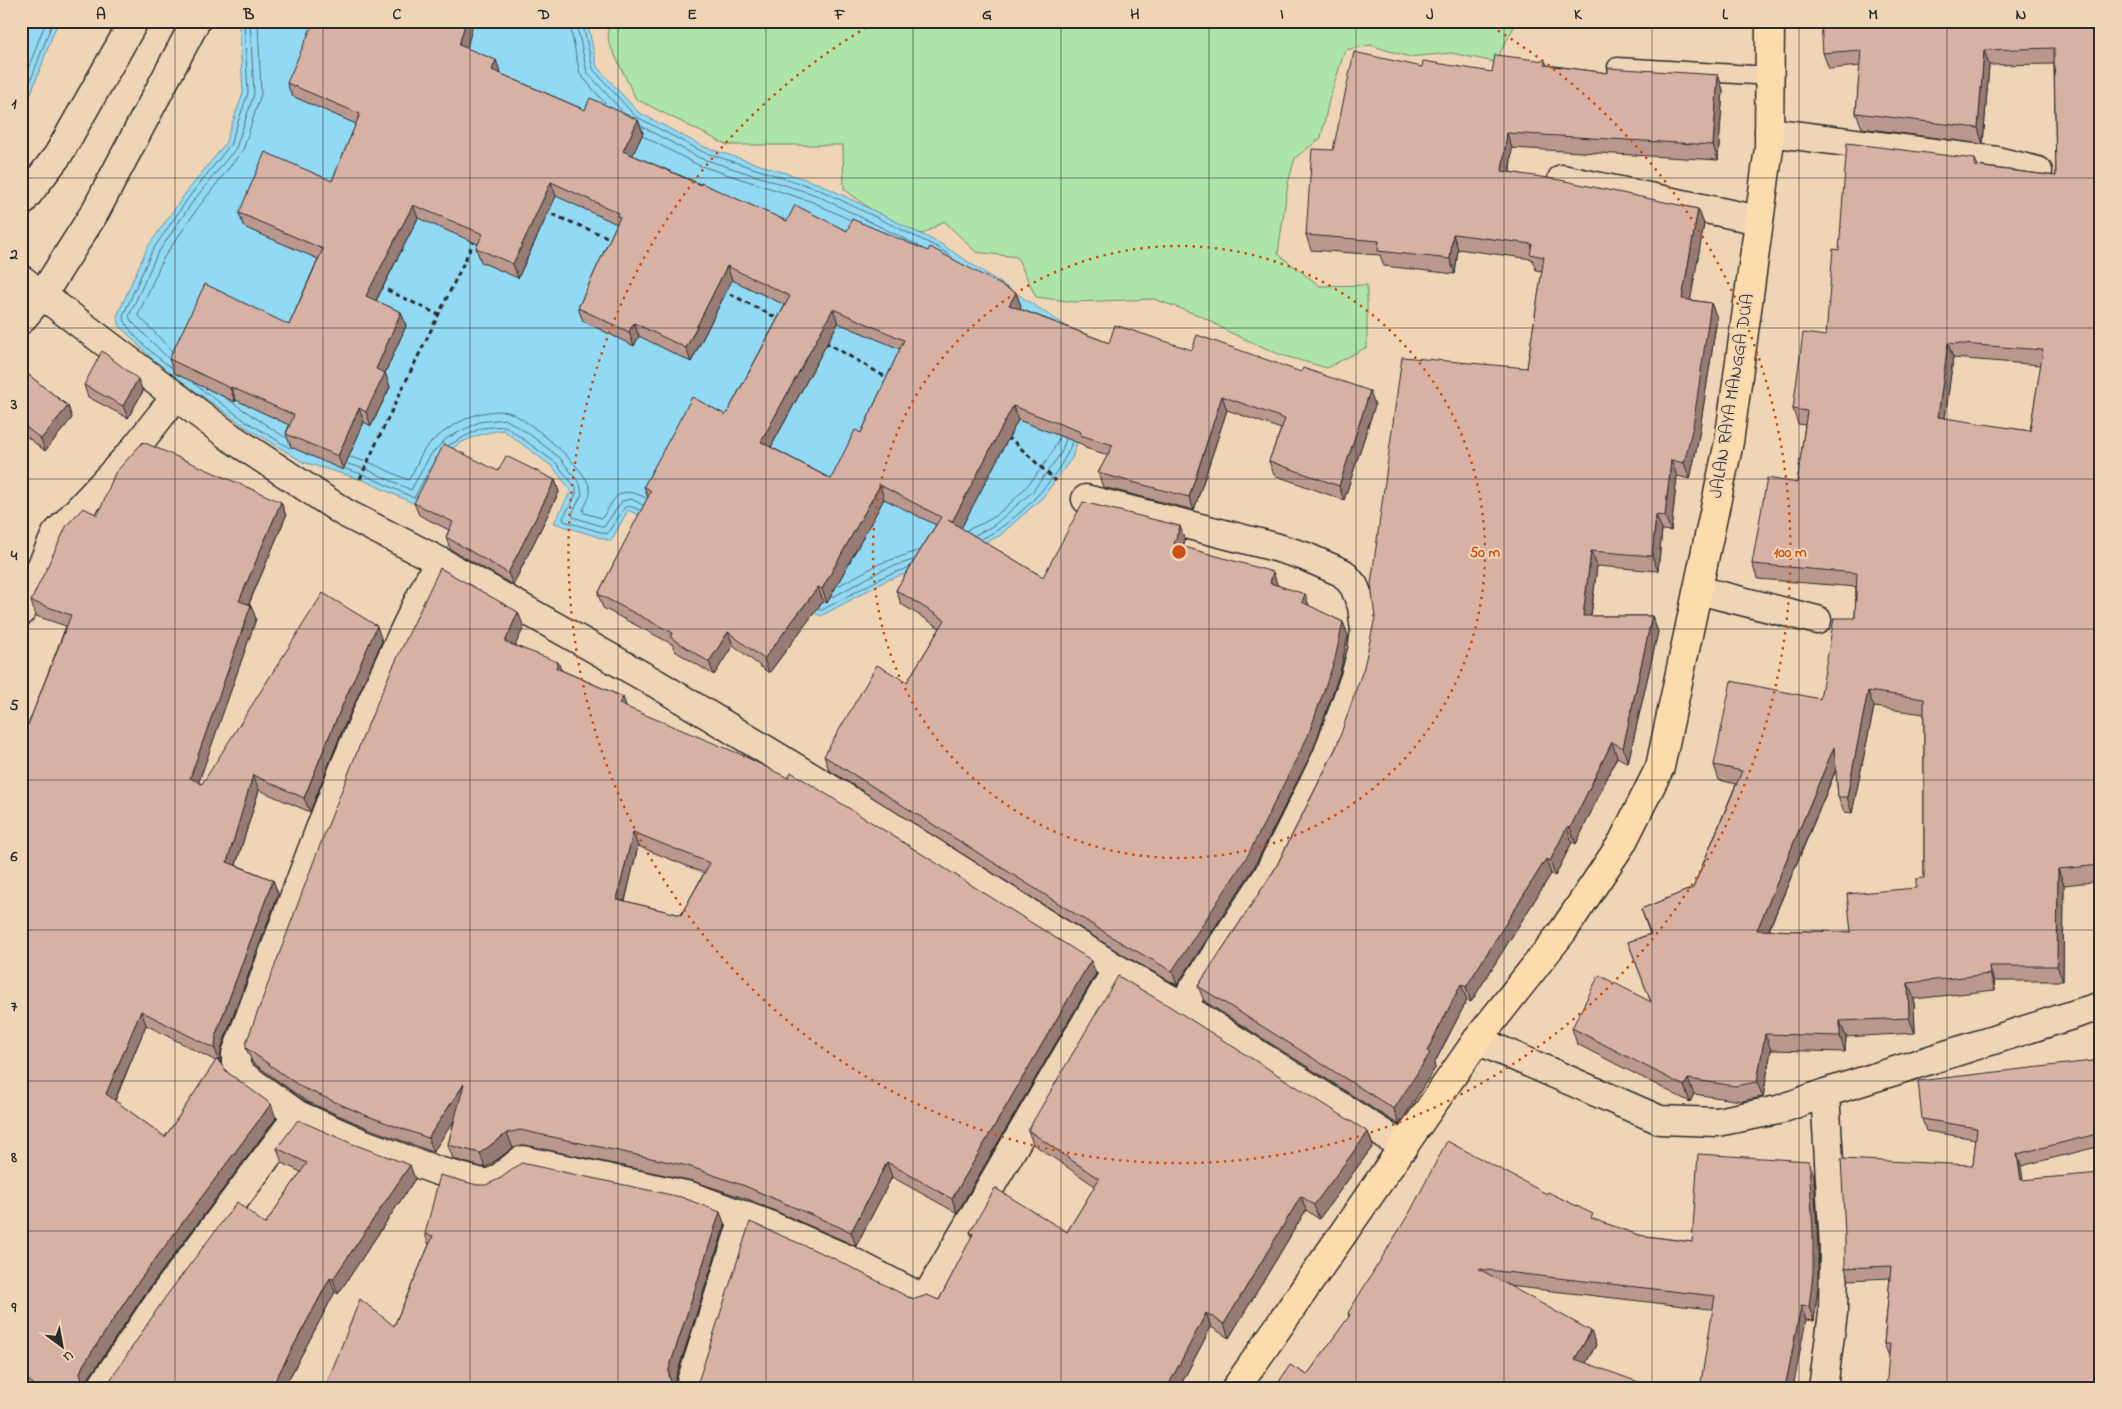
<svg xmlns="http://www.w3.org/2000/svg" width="2122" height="1409" font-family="'Indie Flower',sans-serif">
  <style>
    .green { fill: #ade4a8; stroke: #6c886a }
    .water { fill: #92d9f3; stroke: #6993a3 }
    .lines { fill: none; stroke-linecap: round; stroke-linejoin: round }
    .shore { stroke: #54717b; stroke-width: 1 }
    .service-casing { stroke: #2b2b2b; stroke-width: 21 }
    .minor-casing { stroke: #2b2b2b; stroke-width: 31 }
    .tertiary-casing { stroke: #2b2b2b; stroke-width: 31 }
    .trunk-casing { stroke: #2b2b2b; stroke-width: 31 }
    .path { stroke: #2b2b2b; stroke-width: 3; stroke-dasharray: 5 4; stroke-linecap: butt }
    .service { stroke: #efd4b6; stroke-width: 18 }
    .minor { stroke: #efd4b6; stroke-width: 28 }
    .tertiary { stroke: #efd4b6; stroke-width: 28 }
    .trunk { stroke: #fedbac; stroke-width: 28 }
    .wall { fill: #ba988e; stroke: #2b2b2b; fill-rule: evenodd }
    .shaded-wall { fill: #977c74; stroke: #2b2b2b }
    .building { fill: #d8b1a5; stroke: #2b2b2b; fill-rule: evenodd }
    .grid { fill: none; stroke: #2b2b2b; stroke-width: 1; stroke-opacity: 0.55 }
    .ring { fill: none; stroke: #cc5211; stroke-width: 2.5; stroke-dasharray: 2.5 5 }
    .labels { text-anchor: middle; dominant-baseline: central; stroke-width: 4; stroke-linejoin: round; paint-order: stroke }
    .street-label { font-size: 18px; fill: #2b2b2b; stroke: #efd4b6 }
    .centre { fill: #cc5211; stroke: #efd4b6; stroke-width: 2.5 }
    .ring-label { font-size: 15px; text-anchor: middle; font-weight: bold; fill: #cc5211; stroke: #efd4b6; stroke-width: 4; stroke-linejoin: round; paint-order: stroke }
    .neatline { fill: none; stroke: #2b2b2b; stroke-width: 2 }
    .grid-label { font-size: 16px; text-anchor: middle; font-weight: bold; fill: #2b2b2b }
  </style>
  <rect width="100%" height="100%" fill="#efd4b6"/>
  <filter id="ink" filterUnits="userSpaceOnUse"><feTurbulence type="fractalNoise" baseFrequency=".02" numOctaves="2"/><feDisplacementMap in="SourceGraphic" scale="10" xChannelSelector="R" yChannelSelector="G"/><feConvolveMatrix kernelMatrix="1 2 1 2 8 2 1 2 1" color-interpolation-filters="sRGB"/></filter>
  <g filter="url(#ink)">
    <path class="green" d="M607,21H1517L1495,62L1451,53L1409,57L1370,45L1345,50L1329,100L1321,138L1295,158L1288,183L1278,254L1320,286L1367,285V347L1327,368L1281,355L1229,332L1201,316L1154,299L1075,302L1036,297L1017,257L976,252L944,221L923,234L894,227L844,189L843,145H727L636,99L609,43Z"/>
    <path class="water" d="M21,21H58L21,120Z
      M239,21H587L597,67L638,112L704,147L820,184L941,244L1078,334L1095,382L1072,458L1042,498L999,536L938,563L887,580L821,616L717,567L698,544L628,510L611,541L554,523L571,491L553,467L503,430C481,433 455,441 440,460C430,472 424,491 417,505L363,480L303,462L244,426L155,362L120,326L117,316L147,248L185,194L225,144L243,93Z"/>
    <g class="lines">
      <path class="shore" d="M569,21L580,74L605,103
        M576,21L587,72L622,111
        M582,21L593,69L635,116L703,152L818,189L939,248L953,258
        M21,88L46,21
        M21,106L53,21
        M641,126L700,158L816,195L919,246
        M643,136L698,165L813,202L850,220
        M172,351L138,315L164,257L200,205L243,150L261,94L258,21
        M168,358L131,321L129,316L157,254L194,200L236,148L254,94L250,21
        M171,367C157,358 126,332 123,316L152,251L189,197L230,145L248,93L244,21
        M193,383L247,422L290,448
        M227,399L286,438
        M449,445L481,428L505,426L556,463L576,488V494L563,518L564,521L607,534L625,507L629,506L640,510
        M350,457L371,463L408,480C415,471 418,459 424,450C434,436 462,419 478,414C486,412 500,410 508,412C527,418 587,468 590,489C591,497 586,503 583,510L584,513L602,518C616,497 618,484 646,498
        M348,464L368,470L411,490L431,454L447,438L479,422L505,419L528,433L560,458L580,484L582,494L572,514L573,517L604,527L622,501L631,499L643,505
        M345,469L365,475L414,498L436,457
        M967,530C974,527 982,524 989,520C1012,506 1051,463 1059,437
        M975,535L993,526L1033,491L1061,453L1066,439
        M981,539C1016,523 1060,478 1072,442
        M838,586L879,564L920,550
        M831,598L882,570L913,560
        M819,610H822L885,576L908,568"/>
      <defs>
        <path id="service" d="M1617,67L1770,76"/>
        <path id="minor" d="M1769,132L1997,161L2038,171
          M1562,179L1759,220
          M21,279L230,437L345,513L439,561L657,684L875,816L1117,969L1182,1006L1404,1147
          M1086,499L1275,547L1304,556L1343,573L1354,586L1362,606L1365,631L1362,651L1355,677L1327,756L1267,877L1182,1006
          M1698,590L1817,620
          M21,612L56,534L132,452L176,396
          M1477,1040L1660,1120L1717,1122L1778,1110L1825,1093L2101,1006
          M298,1115L241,1074L236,1067V1054C298,888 356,718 439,561
          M101,1388L157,1304L298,1115L364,1144L438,1171L486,1184L497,1180L522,1160L690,1196L767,1224L845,1258L920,1297L925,1295L931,1289L1117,969
          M689,1388L745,1215
          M1823,1388L1833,1313L1834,1247L1825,1093"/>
        <path id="tertiary" d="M21,203L58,155L134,21
          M21,320L43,294L95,212L196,21"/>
        <path id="trunk" d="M1236,1388L1477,1040L1563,931L1622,843L1660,767L1729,442L1769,148L1770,21"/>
      </defs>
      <use href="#service" class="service-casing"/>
      <use href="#minor" class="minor-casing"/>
      <use href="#tertiary" class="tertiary-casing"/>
      <use href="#trunk" class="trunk-casing"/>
      <path class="path" d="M544,211L612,239
        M379,286L439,315
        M722,290L781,320
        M825,342L889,379
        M1006,438L1013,441L1056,481
        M360,479C396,398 437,320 475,239"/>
      <use href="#service" class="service"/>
      <use href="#minor" class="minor"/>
      <use href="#tertiary" class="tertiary"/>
      <use href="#trunk" class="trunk"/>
    </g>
    <path class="wall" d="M2101,21V881L2064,885L2063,981H1994L1995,990L1914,999L1915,1033L1846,1037L1845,1052L1771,1050L1763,1097L1741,1101L1694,1094L1690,1102L1577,1044L1572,1028L1651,1002L1628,942L1650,934L1641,909L1693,888L1736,784L1719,780L1714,765L1820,699L1855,618L1856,587L1758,579L1752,564L1797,483L1805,425L1798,424L1793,409L1826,336L1839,250L1975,159L1978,166L2056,176L2054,64L1989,65L1983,144L1862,128L1856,113L1860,66L1829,69L1823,53ZM1953,358L2041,365L2030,431L1945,419ZM1874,707L1924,714V878L1916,888L1851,932L1769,930L1836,770L1838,797L1844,812L1852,813Z
      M467,48L501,74L585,110L638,120L643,133L632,155L787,221L847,231L1016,293L1021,306L1020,309L1109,343L1192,350L1375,405L1344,500L1274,475L1269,461L1281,429L1227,410L1194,510L1103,487L1098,473L1108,455L1085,448L1084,445L1018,420L961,528L1043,577L1185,540L1183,547L1278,585L1309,606L1343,622L1348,636L1340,672L1313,750L1253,869L1177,985L1125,956L829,770L824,756L907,682L940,628L901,604L896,590L936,525L884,499L827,603L823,601L769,673L733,645L714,675L675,651L672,644L603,608L598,594L648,498L644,486L726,415L785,305L732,280L691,362L639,336L634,346L583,321L578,308L617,224L556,196L518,278L481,262L476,248L478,244L418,218L376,301L401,312L406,326L385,373L390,387L371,426L364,422L343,470L291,447L286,434L289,425L236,400L235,402L174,373L169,359L289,325L318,259L244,227L239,213L332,181L356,124L292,96L287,83ZM838,323L900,349L861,433L831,479L771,447Z
      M1545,61L1547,65L1608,73L1718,75L1723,90L1718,160L1512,148L1510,172L1698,209L1704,224L1690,300L1711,303L1717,318L1698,441L1690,479L1677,476L1671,531L1662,530L1658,571L1597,566L1591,616H1652L1658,632L1628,763L1617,757L1576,844L1572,842L1555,876L1551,874L1471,1002L1467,1000L1434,1064L1435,1068L1399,1125L1204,1001L1198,986L1275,869L1527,368L1542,271L1536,270L1532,259L1458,249L1455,274L1384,266L1380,255L1311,250L1306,235L1333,150L1492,72Z
      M21,369L68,406L72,418L45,451L21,432Z
      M84,385L143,391L128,418L88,397Z
      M498,471L555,480L559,492L513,585L450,549L446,537L449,530L419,515L414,503Z
      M281,502L286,516L249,604L256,619L198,783L202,784L382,641L340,736L310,812L259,790L236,865L273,880L278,894L221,1049L220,1063L227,1072L276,1118L144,1295L88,1379L86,1385L88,1387L91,1388H21L28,725L66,626L36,616L31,601L98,515ZM146,1025L216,1061L165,1137L115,1101Z
      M524,627L515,645L561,670L623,697L626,707L1096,974L957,1213L892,1177L856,1246L750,1200L693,1181L525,1145L513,1148L485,1168L453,1159L448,1145L454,1120L433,1152L370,1129L306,1101L252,1062L246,1048ZM638,846L704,873L681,915L625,901Z
      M2101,1060V1146L2021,1166L1889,1356L1884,1344L1890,1278L1849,1280L1845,1268L1973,1165L1976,1139L1926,1131L1922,1119Z
      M1028,1130L1368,1132L1373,1146L1319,1219L1306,1210L1229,1338L1211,1327L1179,1388H690L908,1297L915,1299L939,1300L972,1237L970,1232H1067L1095,1186L1033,1144Z
      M277,1148L415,1179L338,1294L335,1292L284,1388H101L103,1387L109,1382L265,1224L301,1172L282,1163Z
      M1814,1175L1818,1247V1287L1814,1321L1509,1286L1596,1345L1586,1363L1307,1375L1349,1317L1348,1313L1595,1220L1638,1235L1692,1242Z
      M477,1185L725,1225L674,1386L394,1326L429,1245L425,1234Z"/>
    <path class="shaded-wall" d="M466,21H474L464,59L459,45Z
      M1984,50L1989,65L1983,144L1978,128Z
      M496,60L501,74L497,84L492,70Z
      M1718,75L1723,90L1718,160L1713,145Z
      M638,120L643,133L628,165L623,151Z
      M1507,133L1512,148L1508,186L1502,171Z
      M551,182L556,196L518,278L513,264Z
      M413,205L418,218L371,310L366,296Z
      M1698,209L1704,224L1688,314L1682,299Z
      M1453,234L1458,249L1455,274L1450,259Z
      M727,266L732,280L691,362L686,348Z
      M1016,293L1021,306L1014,319L1009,305Z
      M1711,303L1717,318L1698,441L1690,479L1684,463Z
      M833,309L838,323L766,456L761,442Z
      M401,312L406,326L385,373L390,387L371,426L366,412L376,369Z
      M634,323L639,336L634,346L629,332Z
      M1948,343L1953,358L1943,433L1938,417Z
      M138,379L143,391L128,418L123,406Z
      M231,387L236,400L235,402L230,388Z
      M1370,391L1375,405L1344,500L1339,486Z
      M1222,396L1227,410L1194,510L1189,497Z
      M68,406L72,418L45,451L41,439Z
      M1013,406L1018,420L957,536L952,522Z
      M359,408L364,422L343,470L338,456Z
      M1671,460L1677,476L1671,531L1665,516Z
      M555,480L559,492L513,585L508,573Z
      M880,485L884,499L827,603L822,589Z
      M281,502L286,516L244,615L239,601Z
      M1656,515L1662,530L1658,571L1652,556Z
      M1180,526L1185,540L1179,558L1174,544Z
      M1591,551L1597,566L1589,631L1583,616Z
      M21,555L25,565L21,573Z
      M1273,572L1278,586L1270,583Z
      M818,587L823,601L769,673L764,659Z
      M1305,594L1310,608L1302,602Z
      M251,605L256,619L195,793L190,778Z
      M518,612L524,627L510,656L505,642Z
      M1652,616L1658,632L1628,763L1623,748Z
      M1343,622L1348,636L1340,672L1313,750L1253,869L1177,985L1172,971Z
      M377,626L382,641L340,736L310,812L304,798L335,722Z
      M728,632L733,645L714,675L709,662Z
      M558,662L564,676L556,668Z
      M1868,691L1874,707L1852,813L1847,797Z
      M623,697L628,711L619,704Z
      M1612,742L1617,757L1576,844L1570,828Z
      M1834,747L1839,762L1762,946L1757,930Z
      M253,775L259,790L232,877L227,862Z
      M1567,827L1572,842L1555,876L1550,861Z
      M633,832L638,846L622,913L617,899Z
      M1546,859L1551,874L1471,1002L1466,987Z
      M2058,869L2064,885L2063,981L2057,966Z
      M273,880L278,894L221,1049L220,1063L215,1049L216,1034Z
      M1091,960L1096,974L957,1213L952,1199Z
      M1989,966L1994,981L1995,990L1990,974Z
      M1908,983L1914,999L1915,1033L1909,1018Z
      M1461,984L1467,1000L1434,1064L1435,1068L1399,1125L1394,1109L1427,1051Z
      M141,1011L146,1025L111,1109L106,1094Z
      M1840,1021L1846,1037L1845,1052L1840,1036Z
      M1765,1034L1771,1050L1763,1097L1757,1082Z
      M1688,1079L1694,1094L1690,1102L1684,1086Z
      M464,1084L469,1098L433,1152L428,1138Z
      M271,1104L276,1118L144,1295L88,1379L86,1388L82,1381L80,1373L83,1365L139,1281Z
      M1368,1132L1373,1146L1319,1219L1314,1205Z
      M507,1133L513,1148L485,1168L480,1153Z
      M2017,1154L2021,1166L2025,1192L2021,1180Z
      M1809,1161L1814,1175L1818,1247V1287L1814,1321L1809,1307Z
      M887,1162L892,1177L856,1246L851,1232Z
      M410,1165L415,1179L338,1294L333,1279Z
      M1301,1196L1306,1210L1229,1338L1224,1324Z
      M720,1212L725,1225L674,1383V1388L669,1377V1369Z
      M330,1278L335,1292L284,1388H271Z
      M1801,1306L1806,1320L1793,1388H1785Z
      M1206,1313L1211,1327L1179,1388H1167Z
      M1591,1331L1596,1345L1580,1373L1575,1359Z
      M22,1375L27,1388H21V1377Z"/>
    <path class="building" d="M314,21H466L459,45L496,60L492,70L585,110L590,98L638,120L623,151L701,185V183L787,221L795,205L847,231L852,219L928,251L930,247L1016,293L1009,305L1109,343L1115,325L1192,350L1197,335L1301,372L1303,368L1370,391L1339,486L1269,461L1285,419L1222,396L1189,497L1098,473L1113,445L1080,435L1081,432L1013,406L952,522L948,520L1043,577L1083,502L1180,526L1174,544L1273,572L1270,583L1305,594L1302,602L1343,622L1335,659L1308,736L1248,855L1172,971L1120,942L824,756L877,665L907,682L945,620L896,590L941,517L880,485L822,589L818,587L764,659L728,632L709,662L670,637L673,633L598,594L651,491L644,486L692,397L726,415L790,296L727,266L686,348L634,323L629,332L578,308L620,217L617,216L619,213L551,182L513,264L476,248L483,234L413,205L366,296L401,312L376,369L385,373L366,412L359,408L338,456L286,434L294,415L231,387L230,388L169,359L205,284L289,325L323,249L239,213L265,152L332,181L360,114L287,83ZM833,309L904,340L861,433L855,430L831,479L761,442Z
      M1821,21H2101V865L2058,869L2057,966H1989L1990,974L1908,983L1909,1018L1840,1021V1036L1765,1034L1757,1082L1735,1086L1688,1079L1684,1086L1572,1028L1599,975L1651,1002L1628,942L1651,934L1641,909L1693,888L1742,771L1714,765L1731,681L1820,699L1834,618H1855L1857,573L1752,564L1767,478L1797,483L1807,411L1793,409L1803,333L1826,336L1833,249L1839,250L1847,143L1975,159V166L2056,176L2054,48L1984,50L1978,128L1856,113L1861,50L1823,53ZM1948,343L2043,350L2030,431L1938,417ZM1868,691L1924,699V878L1916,879V888L1847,894L1851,932L1757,930L1834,747L1838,797H1847Z
      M1354,52L1422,67L1423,61L1492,72L1495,55L1545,61V65L1608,73V68L1718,75L1713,145L1507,133L1502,171L1560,180L1698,209L1682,299L1711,303L1693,426L1684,463L1671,460L1665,516L1656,515L1652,556L1591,551L1583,616H1652L1623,748L1612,742L1570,828L1567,827L1550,861L1546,859L1466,987L1461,984L1427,1051L1430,1053L1394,1109L1198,986L1275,869L1336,748L1364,667L1375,618L1371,584L1402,357L1527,368L1544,257L1530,254L1532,244L1453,234L1450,259L1378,251L1379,241L1306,235L1312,149L1333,150Z
      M102,351L138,379L123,406L84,385Z
      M21,369L68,406L41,439L21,423Z
      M143,442L281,502L239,601L251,605L190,778L202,784L323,593L377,626L335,722L304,798L253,775L227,862L273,880L216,1034L215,1049L141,1011L106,1094L165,1137L217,1059L227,1072L271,1104L139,1281L83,1365L80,1373L82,1381L88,1387L91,1388H38L22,1375L21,1377V723L28,725L71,615L31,601L67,525L83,508L98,515L115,473Z
      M444,444L498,471L506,456L555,480L508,573L446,537L453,522L414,503Z
      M440,568L518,612L505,642L558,662L556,668L623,697L619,704L740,754L788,778L791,772L1091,960L952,1199L887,1162L851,1232L745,1186L688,1166L520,1130L507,1133L480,1153L448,1145L464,1084L428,1138L365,1115L301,1087L246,1048V1043L315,858L364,734L390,673ZM633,832L710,863L681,915L617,899Z
      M1118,976L1169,1006L1368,1132L1314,1205L1301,1196L1224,1324L1206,1313L1167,1388H690L694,1386L699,1379L750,1222L833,1258L908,1297L915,1299L927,1295L939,1300L973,1234L970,1232L995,1188L1067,1232L1099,1179L1028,1130Z
      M2101,1060V1133L2017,1154L2021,1180L2101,1173V1388H1886L1890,1344H1884L1891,1266L1845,1268V1234L1841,1159L1973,1165L1977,1128L1922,1119L1918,1081Z
      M298,1120L353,1144L410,1165L333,1279L330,1278L271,1388H101L103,1387L109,1382L164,1299L237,1202L265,1224L307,1163L277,1148Z
      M1447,1141L1547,1194L1548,1192L1593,1214L1591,1218L1638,1235L1692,1242L1698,1154L1809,1161L1813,1233V1273L1809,1307L1801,1306L1785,1388H1700L1715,1296L1479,1269L1591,1331L1575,1359L1655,1388H1275L1290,1365L1307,1375L1350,1315L1348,1313L1410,1212Z
      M521,1163L681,1197L720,1212L669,1369V1377L672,1384L677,1388H325L360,1299L394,1326L433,1236L425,1234L440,1175L477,1185H486L501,1178Z
      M1677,1386L1688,1388H1676Z"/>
  </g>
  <path class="grid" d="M175,21V1388M323,21V1388M470,21V1388M618,21V1388M766,21V1388M913,21V1388M1061,21V1388M1209,21V1388M1356,21V1388M1504,21V1388M1652,21V1388M1799,21V1388M1947,21V1388M21,178H2101M21,328H2101M21,479H2101M21,629H2101M21,780H2101M21,930H2101M21,1081H2101M21,1231H2101"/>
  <g class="ring">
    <circle cx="1179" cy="552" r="306"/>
    <path d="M1485 23A611 611 0 1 1 874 23"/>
  </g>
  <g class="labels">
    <g class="street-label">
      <text transform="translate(1733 396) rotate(-81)">JALAN RAYA MANGGA DUA</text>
    </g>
  </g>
  <circle cx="1179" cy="552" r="8" class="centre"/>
  <g class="ring-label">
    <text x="1485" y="557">50 m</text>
    <text x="1790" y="557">100 m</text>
  </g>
  <rect width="2122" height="1409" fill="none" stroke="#efd4b6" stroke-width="55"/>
  <g transform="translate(62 1346) rotate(148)" stroke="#efd4b6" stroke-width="4" paint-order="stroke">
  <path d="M0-4L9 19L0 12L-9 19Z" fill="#2b2b2b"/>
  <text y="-8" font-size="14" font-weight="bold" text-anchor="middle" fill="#2b2b2b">U</text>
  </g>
  <rect x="28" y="28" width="2066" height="1354" class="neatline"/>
  <g class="grid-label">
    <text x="101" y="19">A</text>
    <text x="249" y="19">B</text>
    <text x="397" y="19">C</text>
    <text x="544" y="19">D</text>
    <text x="692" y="19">E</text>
    <text x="840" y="19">F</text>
    <text x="987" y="19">G</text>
    <text x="1135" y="19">H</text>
    <text x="1282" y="19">I</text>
    <text x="1430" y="19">J</text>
    <text x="1578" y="19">K</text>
    <text x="1725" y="19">L</text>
    <text x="1873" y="19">M</text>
    <text x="2021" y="19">N</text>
    <text x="14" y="108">1</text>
    <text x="14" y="259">2</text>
    <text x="14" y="409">3</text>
    <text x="14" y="560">4</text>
    <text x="14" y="710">5</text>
    <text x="14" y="861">6</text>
    <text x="14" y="1011">7</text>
    <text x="14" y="1162">8</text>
    <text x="14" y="1312">9</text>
  </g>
</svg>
